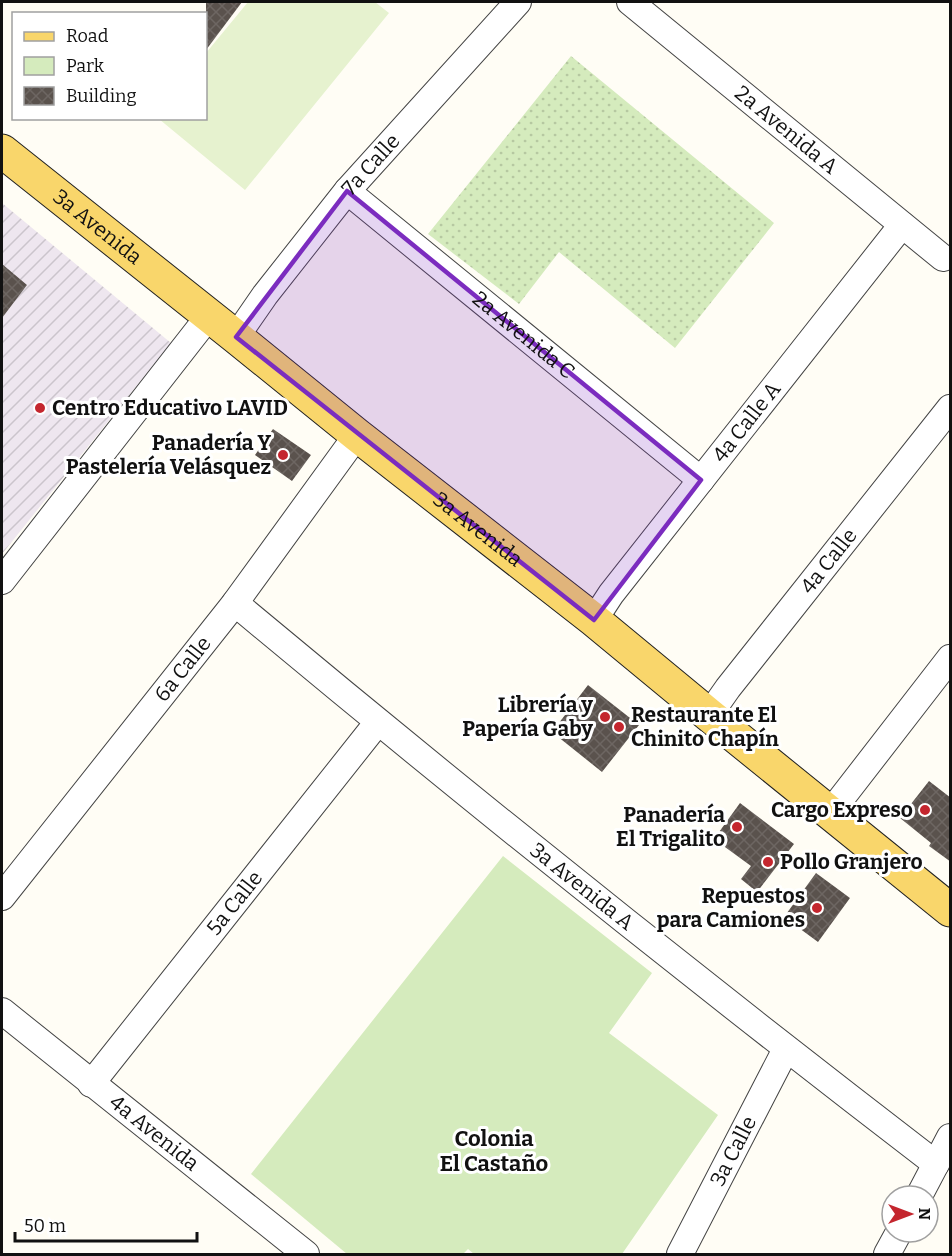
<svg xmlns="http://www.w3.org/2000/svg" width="952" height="1256" font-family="Bitter,serif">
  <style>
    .industrial { fill: url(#industrial-furrows) }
    .park { fill: #d5ebbd }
    .garden { fill: url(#garden-dots) }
    .pitch { fill: #e6f2cf }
    .building { fill: url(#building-cross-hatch) }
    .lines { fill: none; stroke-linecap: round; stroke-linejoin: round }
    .minor-casing { stroke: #444; stroke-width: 28 }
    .major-casing { stroke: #222; stroke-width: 35 }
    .minor { stroke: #fff; stroke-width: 26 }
    .major { stroke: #f9d66b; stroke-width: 33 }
    .marked { fill: #7b2cbf; fill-opacity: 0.2; stroke: #7b2cbf; stroke-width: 4.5; stroke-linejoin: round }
    .poi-dot { fill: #c4262e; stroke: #fff; stroke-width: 2 }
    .labels { text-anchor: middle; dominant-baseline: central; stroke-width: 6; stroke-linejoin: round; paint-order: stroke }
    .street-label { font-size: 21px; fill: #111; stroke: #fff }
    .poi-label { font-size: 21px; font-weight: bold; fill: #111; stroke: #fff; text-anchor: end }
    .neighbourhood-label { font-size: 22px; font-weight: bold; fill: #111; stroke: #fff }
  </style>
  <defs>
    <pattern id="industrial-furrows" width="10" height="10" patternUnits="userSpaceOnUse" patternTransform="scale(1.5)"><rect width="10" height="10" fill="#eee6ef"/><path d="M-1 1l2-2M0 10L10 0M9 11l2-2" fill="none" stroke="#cbc4cc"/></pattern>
    <pattern id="garden-dots" width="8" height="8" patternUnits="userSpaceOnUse" patternTransform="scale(1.5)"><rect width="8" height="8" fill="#d5ebbd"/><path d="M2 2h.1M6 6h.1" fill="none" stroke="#b6c8a1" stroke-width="1.8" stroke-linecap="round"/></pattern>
    <pattern id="building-cross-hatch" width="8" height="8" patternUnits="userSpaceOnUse" patternTransform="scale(1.5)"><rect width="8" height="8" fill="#5a524d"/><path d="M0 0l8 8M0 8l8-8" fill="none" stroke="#6d6662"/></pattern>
  </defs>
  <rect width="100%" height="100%" fill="#fffdf5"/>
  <path class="industrial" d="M2,203L171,343L2,554Z"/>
  <path class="park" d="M503,856L652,973L609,1033L718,1115L622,1254H474L468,1249L463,1254H347L251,1174Z"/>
  <path class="garden" d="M571,56L774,223L675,348L559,252L519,304L428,234Z"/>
  <path class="pitch" d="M248,2H375L389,13L245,190L159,119L206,118V53Z"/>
  <path class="building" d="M206,2H242L206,50Z
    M2,264L27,285L2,318Z
    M273,429L311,455L292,481L255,455Z
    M588,685L639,725L602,772L552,732Z
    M929,781L951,798V862L929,846L931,843L900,818Z
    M740,803L794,844L757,892L741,879L751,866L714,839Z
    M816,873L850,898L818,942L784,917Z"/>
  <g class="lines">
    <defs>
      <g id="minor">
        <path id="s1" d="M630,2L943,258"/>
        <path id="s2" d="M347,191L701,480"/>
        <path id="s3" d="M236,337L265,295L347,191L518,2"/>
        <path d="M2,581L209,316"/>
        <path id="s4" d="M235,603C465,795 699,982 936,1164"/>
        <path id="s5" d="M594,620L611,594L902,225"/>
        <path id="s6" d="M709,715L728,688L950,408"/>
        <path d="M830,813L950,658"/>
        <path id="s7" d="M2,897L235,603L357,435"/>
        <path id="s8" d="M2,1011L306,1254"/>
        <path id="s9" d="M91,1084L378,722"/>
        <path d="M919,1196L950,1137"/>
        <path id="s10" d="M680,1254L786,1049"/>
        <path d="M887,1254L899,1232"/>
      </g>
      <g id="major">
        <path id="s11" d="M2,151L236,337L357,435L594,620L709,715L950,910"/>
      </g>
    </defs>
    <use href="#minor" class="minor-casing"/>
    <use href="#major" class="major-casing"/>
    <use href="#minor" class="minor"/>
    <use href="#major" class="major"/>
  </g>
  <path class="marked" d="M347,191L701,480L594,620L236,337Z"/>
  <g class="poi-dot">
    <circle cx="40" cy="408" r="6"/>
    <circle cx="283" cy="455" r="6"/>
    <circle cx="605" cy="717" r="6"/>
    <circle cx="619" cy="727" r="6"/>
    <circle cx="925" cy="810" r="6"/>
    <circle cx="737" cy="827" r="6"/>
    <circle cx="768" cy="862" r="6"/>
    <circle cx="817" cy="908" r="6"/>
  </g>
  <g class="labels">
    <g class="street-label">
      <text stroke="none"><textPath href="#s1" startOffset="202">2a Avenida A</textPath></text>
      <text stroke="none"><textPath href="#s3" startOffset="219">7a Calle</textPath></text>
      <text stroke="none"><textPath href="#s11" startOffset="122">3a Avenida</textPath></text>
      <text stroke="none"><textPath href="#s2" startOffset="228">2a Avenida C</textPath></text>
      <text stroke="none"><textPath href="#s5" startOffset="250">4a Calle A</textPath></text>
      <text stroke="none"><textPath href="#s11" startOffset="608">3a Avenida</textPath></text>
      <text stroke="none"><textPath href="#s6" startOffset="195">4a Calle</textPath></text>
      <text stroke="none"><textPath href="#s7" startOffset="291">6a Calle</textPath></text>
      <text stroke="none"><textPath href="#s4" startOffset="448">3a Avenida A</textPath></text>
      <text stroke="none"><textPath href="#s9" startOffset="231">5a Calle</textPath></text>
      <text stroke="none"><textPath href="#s8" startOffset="195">4a Avenida</textPath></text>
      <text stroke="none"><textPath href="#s10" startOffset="116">3a Calle</textPath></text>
    </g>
    <g class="poi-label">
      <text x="52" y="408" text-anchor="start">Centro Educativo LAVID</text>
      <text x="271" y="443">Panadería Y<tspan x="271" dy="24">Pastelería Velásquez</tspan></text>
      <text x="593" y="705">Librería y<tspan x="593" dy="24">Papería Gaby</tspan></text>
      <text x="631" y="715" text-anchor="start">Restaurante El<tspan x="631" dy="24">Chinito Chapín</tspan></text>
      <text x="913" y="810">Cargo Expreso</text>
      <text x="725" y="815">Panadería<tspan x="725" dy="24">El Trigalito</tspan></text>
      <text x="780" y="862" text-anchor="start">Pollo Granjero</text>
      <text x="805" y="896">Repuestos<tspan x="805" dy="24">para Camiones</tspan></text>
    </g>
    <g class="neighbourhood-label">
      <text x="494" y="1138">Colonia<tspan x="494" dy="25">El Castaño</tspan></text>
    </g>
  </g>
  <rect width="952" height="1256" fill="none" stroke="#111111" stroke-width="6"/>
  <rect x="12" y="12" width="195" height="108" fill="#ffffff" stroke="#a0a0a0" stroke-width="1.5"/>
  <rect x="24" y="32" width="30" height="9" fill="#f9d66b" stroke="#a0a0a0" stroke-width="1.5"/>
  <text x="66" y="42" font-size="18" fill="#111111">Road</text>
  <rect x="24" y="57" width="30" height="18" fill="#d5ebbd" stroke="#a0a0a0" stroke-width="1.5"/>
  <text x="66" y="72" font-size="18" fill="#111111">Park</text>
  <rect x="24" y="87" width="30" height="18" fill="url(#building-cross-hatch)" stroke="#a0a0a0" stroke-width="1.5"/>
  <text x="66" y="102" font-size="18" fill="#111111">Building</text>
  <g transform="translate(910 1214) rotate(90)"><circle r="28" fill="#ffffff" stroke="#a0a0a0" stroke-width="1.5"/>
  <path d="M0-4.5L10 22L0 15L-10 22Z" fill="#c4262e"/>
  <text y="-9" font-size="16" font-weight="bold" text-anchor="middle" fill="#111111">N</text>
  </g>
  <path d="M15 1232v9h182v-9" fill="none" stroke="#111111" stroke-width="3"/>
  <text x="24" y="1232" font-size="18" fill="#111111" stroke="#ffffff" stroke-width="4.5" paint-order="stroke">50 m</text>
</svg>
